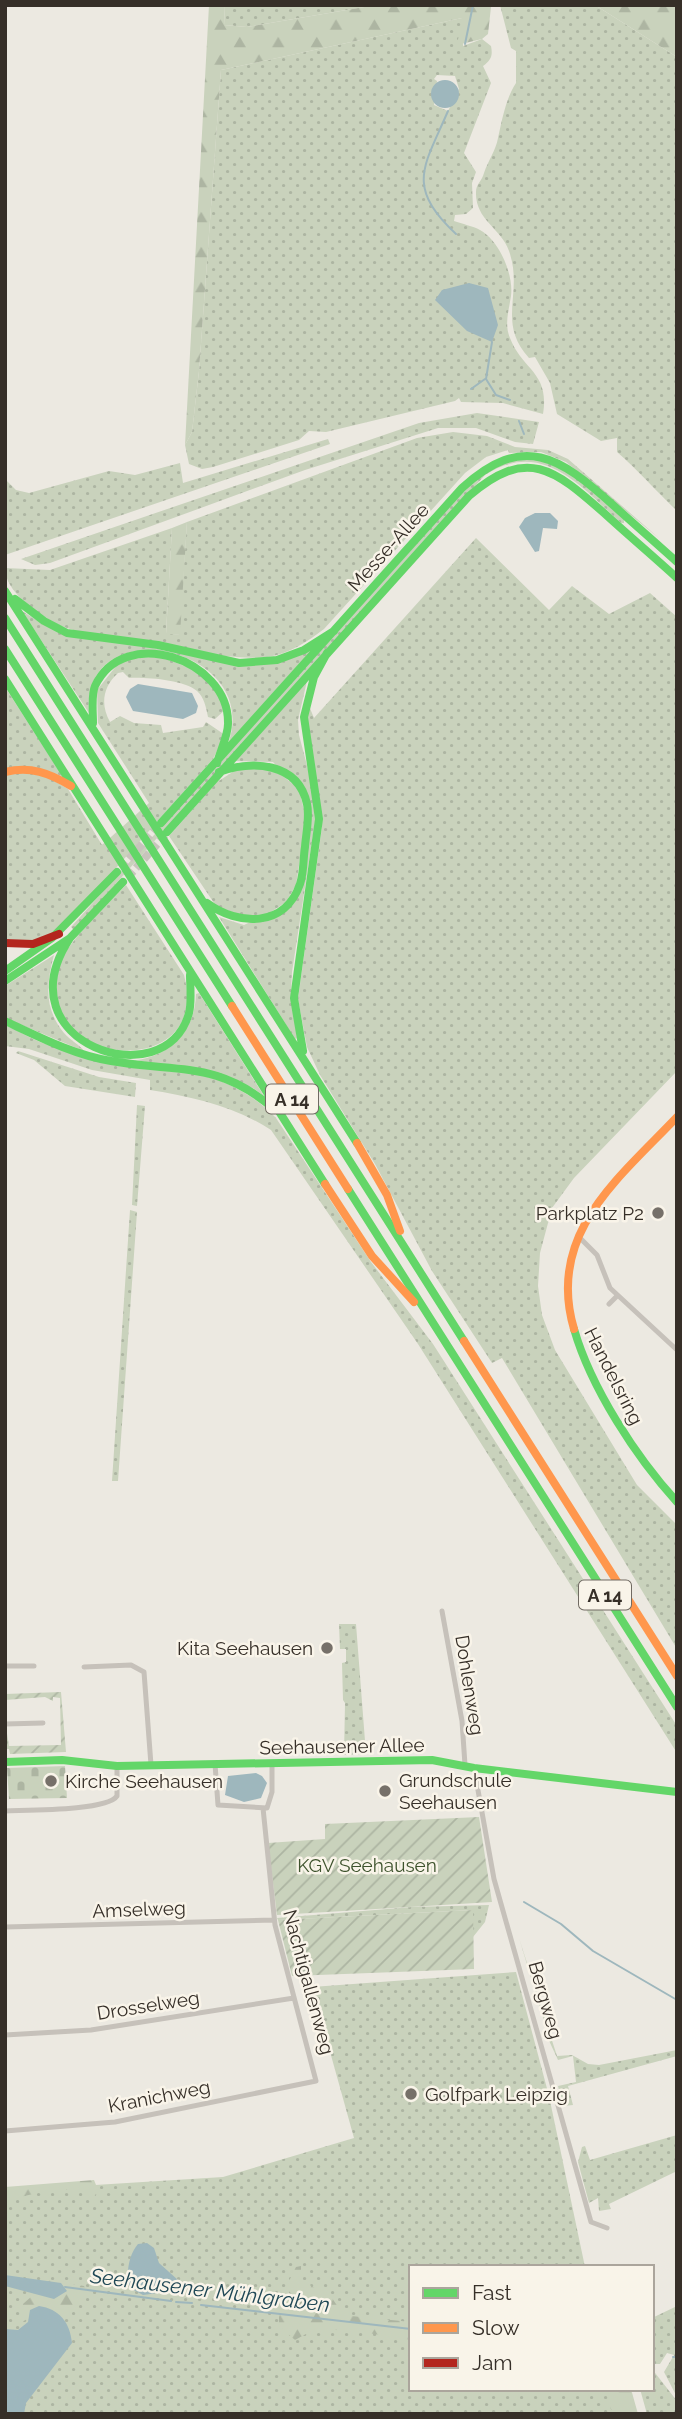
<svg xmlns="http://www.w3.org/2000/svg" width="682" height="2419" font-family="Raleway,sans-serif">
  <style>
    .grass { fill: url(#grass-dots); fill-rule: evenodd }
    .forest { fill: url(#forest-firs) }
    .cemetery { fill: url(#cemetery-stones) }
    .garden { fill: url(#garden-furrows) }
    .water { fill: #9eb7bd }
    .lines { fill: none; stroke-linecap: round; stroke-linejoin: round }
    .stream { stroke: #9eb7bd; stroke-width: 2 }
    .secondary-tunnel { stroke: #c8c4bc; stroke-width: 8; stroke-dasharray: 8 4; stroke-linecap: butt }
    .street { stroke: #c6c1ba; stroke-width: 5 }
    .fast { stroke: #63d668; stroke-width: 8 }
    .slow { stroke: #ff974d; stroke-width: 8 }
    .jam { stroke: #b3261e; stroke-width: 8 }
    .poi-dot { fill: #767069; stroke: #f9f4e9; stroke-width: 2.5 }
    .labels { text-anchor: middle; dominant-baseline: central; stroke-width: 5; stroke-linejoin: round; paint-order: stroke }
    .shield { fill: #f9f4e9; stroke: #706a62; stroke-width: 2 }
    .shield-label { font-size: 18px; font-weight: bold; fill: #362f28 }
    .street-label { font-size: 19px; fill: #362f28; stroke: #f9f4e9 }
    .poi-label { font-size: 19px; fill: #362f28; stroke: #f9f4e9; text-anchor: start }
    .park-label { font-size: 19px; fill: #3e532d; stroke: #f9f4e9 }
    .water-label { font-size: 21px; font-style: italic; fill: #204856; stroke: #f9f4e9 }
  </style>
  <defs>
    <pattern id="grass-dots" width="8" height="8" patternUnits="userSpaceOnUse" patternTransform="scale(1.75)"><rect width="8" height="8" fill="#c9d2bc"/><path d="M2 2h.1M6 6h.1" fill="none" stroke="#adb5a2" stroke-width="1.8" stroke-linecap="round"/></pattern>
    <pattern id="forest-firs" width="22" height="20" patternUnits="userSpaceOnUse" patternTransform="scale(1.75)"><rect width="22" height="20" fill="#c9d2bc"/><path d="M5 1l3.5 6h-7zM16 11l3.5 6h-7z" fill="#adb5a2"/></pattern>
    <pattern id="cemetery-stones" width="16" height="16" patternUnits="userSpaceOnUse" patternTransform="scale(1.75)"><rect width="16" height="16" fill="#c9d2bc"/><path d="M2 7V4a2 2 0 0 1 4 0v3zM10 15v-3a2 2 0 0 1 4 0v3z" fill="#adb5a2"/></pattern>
    <pattern id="garden-furrows" width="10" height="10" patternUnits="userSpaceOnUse" patternTransform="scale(1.75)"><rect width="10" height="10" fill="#c9d2bc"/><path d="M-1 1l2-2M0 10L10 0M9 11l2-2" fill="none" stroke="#adb5a2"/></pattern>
  </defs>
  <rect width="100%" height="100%" fill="#ece9e1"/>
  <path class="grass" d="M225,5H376L247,27L224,25Z
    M500,5H595L677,57V511C656,491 638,470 617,452V438L601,441L557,414L550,383L535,357L529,358C496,322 524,293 509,251C501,228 475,220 476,192C476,184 482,181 484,173C488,161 496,150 498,138C502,120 506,98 516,83V51L511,48Z
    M462,18L463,46L482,39L491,46C493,56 491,60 483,66L491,83L464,153L476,172L472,183L473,208L466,214L455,215L454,221C462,224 473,226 480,230C499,240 514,275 511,296C509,310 504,324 510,338C522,370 550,372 543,414L503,403L461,402L459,398L455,401L326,432L309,431L299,440L213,467L202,469L189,464L185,445L192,432L199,371L221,70ZM437,75L455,76L459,89L448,111L434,105L437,81L434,79Z
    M477,413L539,422L533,444L515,442L476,428H438L305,470L50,563L35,565L21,559L419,423Z
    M453,432L487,436L515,447L548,450L568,459L660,539L566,462L541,452L509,453L508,450L486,457L465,473L324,629C307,642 289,654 267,657C235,662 86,639 57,624C37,613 5,592 5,568L50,570L172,528L166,633L179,635L187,522L417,438Z
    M328,439L330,444L5,555V479L16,490L29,493L109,471L135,475L180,463L183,483Z
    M519,459C563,456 594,493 624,519V523H621C581,487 543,438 485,475L74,930L71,927L468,487C484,472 497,464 519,459Z
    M476,538L549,610L572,586L609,614L650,593L677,617V1071L574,1178L552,1208L540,1253L538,1286L542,1315L555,1350L637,1485L677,1525V1649L502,1358L492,1363L432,1271L375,1164L320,1075L307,1047L298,999L322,827L307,746V701L314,718Z
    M22,611L48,627L242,666L315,646L228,744C264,646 80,608 89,713Z
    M160,656L206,675L226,709L215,719L208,717C206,707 204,697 197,691C184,680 146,677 129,678L123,672L118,673C103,687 100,704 110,722L120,716L134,723L161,725L163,733L203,727L206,722L225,735L213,759L67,923L43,940L5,941V775L38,771L68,789L102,845L149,803L98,723L97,690L121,660Z
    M307,681L298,720L299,735L314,792L315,822L292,972L291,991L297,1038L295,1039L219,917L244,925L295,901L310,803L273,762L233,761Z
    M5,687L63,777L5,769Z
    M239,768L274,769L299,789L306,819L296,885L286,902L268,914L248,918L216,906L169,836L217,782Z
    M126,885L184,975C213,1085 29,1068 58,968C65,943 107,906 126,885Z
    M54,955C46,984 44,1009 64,1033C70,1040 80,1045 84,1051L5,1018V986Z
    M199,993L264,1096L253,1088L137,1060C172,1055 195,1030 196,994Z
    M5,1025C19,1031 34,1041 49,1045C125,1066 219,1057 276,1118L371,1262L433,1344L677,1726V1753L418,1344L271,1130C234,1106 193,1097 150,1090V1080L92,1070L29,1049L5,1046Z
    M18,1051L99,1077L136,1083L135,1097L65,1086L34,1060L16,1053Z
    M137,1105L145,1106L137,1206L132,1205Z
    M130,1210L137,1212L118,1481H112Z
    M339,1624H356L366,1754L344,1755L345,1703L343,1700L342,1663L346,1662V1649H340Z
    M489,1905L485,1922L473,1937L472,1910L278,1920L277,1918L412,1907Z
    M519,1938L557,2056L572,2055L588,2064L599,2065L677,2050V2056L568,2086L573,2105L563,2106L558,2086L576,2082L573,2056L558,2060L545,2032L546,2027Z
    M516,1972L549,2096L585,2267H411V2389H611L617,2414H5V2194L47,2188L223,2177L354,2138L312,1987Z
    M677,2135V2171L609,2204L611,2209L599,2211L598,2198L589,2203L578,2162L582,2147L585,2146L590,2160Z
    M677,2306V2397L664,2372L674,2355L667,2353L660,2364H652V2318Z
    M652,2369L677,2401V2414H647L640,2389H652Z"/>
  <path class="forest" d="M209,5H225L224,25L247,27L376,5L491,7L488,34L482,39L457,45L462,18L221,70L199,371L192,432L185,445Z
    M595,5H677V57Z
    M187,522L180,635L166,634L172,528Z
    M94,2180L98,2190L93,2199C73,2179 27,2197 5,2200V2187Z
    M301,2266V2280L332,2298L340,2310L351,2316L411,2322V2340L356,2331L315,2329L295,2340L279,2326V2317L285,2304L297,2301L286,2287L296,2267Z
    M50,2280L84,2286L89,2295L66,2317L38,2313L20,2323L23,2304Z
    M606,2389H631L638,2414H612Z"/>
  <path class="cemetery" d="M65,1766L67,1798L9,1799L7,1768Z"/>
  <path class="garden" d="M61,1692L66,1752L10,1754L9,1749H5L6,1727L9,1746L61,1745L60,1698L53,1697V1701L45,1697L5,1700V1694Z
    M479,1817L492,1902L277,1915L268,1843L325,1839V1824Z
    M473,1910L474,1969L292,1976L278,1920Z"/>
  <path class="water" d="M431 94a14 14 0 1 1 28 0a14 14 0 1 1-28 0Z
    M469,283L488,288L498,325L492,342L467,331L435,300L442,290Z
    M535,513H550L558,521L557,529L543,528L539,551L535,552L519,527L525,518Z
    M138,684L192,693L198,706L196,713L183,719L133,711L126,697L130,689Z
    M256,1773L262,1776L267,1783L261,1798L244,1802L225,1795L228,1776Z
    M147,2243L154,2248L159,2263L178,2280L173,2291L143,2295L130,2288C125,2275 129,2254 138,2244Z
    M5,2275L61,2283L67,2291L54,2299L5,2286Z
    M39,2306C59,2309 70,2322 72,2343L26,2403L24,2414H5V2329L18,2330L28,2322L30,2310Z"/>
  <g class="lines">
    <path class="stream" d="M465,44L473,5
      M448,111C424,167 405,186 456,234
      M492,342L486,379L496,395L510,400
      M471,389L485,379
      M519,421L524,434
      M524,1902L561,1924L593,1951L677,2000
      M65,2287L171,2301
      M176,2302L192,2303
      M201,2305L411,2329
      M673,2357H677"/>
    <path class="secondary-tunnel" d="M121,868L159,825
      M128,877L166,834"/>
    <path class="street" d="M578,1236L597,1255L610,1288L677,1350
      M609,1304L617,1296
      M442,1611L462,1721L465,1765
      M5,1666H34
      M84,1667L131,1665L144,1672L151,1765
      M5,1724L43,1723
      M215,1764L218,1805L267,1808L272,1792V1763
      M474,1768L494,1879L591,2222L607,2228
      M5,1811C26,1810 107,1811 117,1796V1766
      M5,1927L274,1920
      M5,2035L91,2030L294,1998
      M5,2131L115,2122L316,2081L275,1925L263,1808"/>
    <path class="fast" d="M5,591L357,1143
      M15,599L44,621L67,633L158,645L239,663L277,660L304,650L334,631
      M5,618L464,1341
      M5,649L232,1006
      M5,679L325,1184
      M93,723C93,712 91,695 95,686C124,624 228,659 228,722C229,734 220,751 217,763
      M161,823L462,488C523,432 560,457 613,505C634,524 656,543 677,562
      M167,832L469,496C527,446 554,469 604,513C628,535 653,556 677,578
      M207,903C238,926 285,928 300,884C304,872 303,859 305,847C306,833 310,817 307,804C298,762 252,760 219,772
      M70,938C0,1044 166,1098 189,1013C192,1002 190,986 190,975
      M5,971L52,938L117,872
      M5,981L70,938L123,882
      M5,1021C39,1037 74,1055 111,1061C178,1073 217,1060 274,1109
      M303,1051L294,998L319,819L304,717L314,677L327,653
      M348,1189L677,1707
      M574,1329C591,1388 636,1457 677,1502
      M5,1762L62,1760L117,1766L432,1760L474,1768L677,1792"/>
    <path class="slow" d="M5,772C31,766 49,773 71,786
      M232,1006L348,1189
      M357,1143L387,1195L400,1231
      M325,1184L372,1256L414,1302
      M574,1329C546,1234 618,1179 677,1117
      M464,1341L677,1676"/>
    <path class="jam" d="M5,943L33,944L59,934"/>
  </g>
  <g class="poi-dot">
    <circle cx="658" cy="1213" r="7"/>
    <circle cx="327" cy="1648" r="7"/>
    <circle cx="51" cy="1781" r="7"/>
    <circle cx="385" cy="1791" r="7"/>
    <circle cx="411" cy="2094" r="7"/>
  </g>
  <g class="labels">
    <g class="shield">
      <rect x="266" y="1084.5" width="52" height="29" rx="5"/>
      <rect x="579" y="1580.5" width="52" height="29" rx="5"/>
    </g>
    <g class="shield-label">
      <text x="292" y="1099">A 14</text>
      <text x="605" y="1595">A 14</text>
    </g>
    <g class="street-label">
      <text transform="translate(388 547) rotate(-48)">Messe-Allee</text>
      <text transform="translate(614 1376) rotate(63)">Handelsring</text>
      <text transform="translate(470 1685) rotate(81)">Dohlenweg</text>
      <text transform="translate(342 1746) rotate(-1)">Seehausener Allee</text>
      <text transform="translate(139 1909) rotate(-2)">Amselweg</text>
      <text transform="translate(309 1982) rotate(75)">Nachtigallenweg</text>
      <text transform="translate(546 2000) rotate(74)">Bergweg</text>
      <text transform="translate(148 2005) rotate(-9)">Drosselweg</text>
      <text transform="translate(159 2096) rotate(-11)">Kranichweg</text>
    </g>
    <g class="poi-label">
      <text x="644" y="1213" text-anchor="end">Parkplatz P2</text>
      <text x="313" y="1648" text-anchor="end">Kita Seehausen</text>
      <text x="399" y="1780">Grundschule<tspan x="399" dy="22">Seehausen</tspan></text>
      <text x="65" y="1781">Kirche Seehausen</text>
      <text x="425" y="2094">Golfpark Leipzig</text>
    </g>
    <g class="park-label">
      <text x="367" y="1865">KGV Seehausen</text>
    </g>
    <g class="water-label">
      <text transform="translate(210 2290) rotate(7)">Seehausener Mühlgraben</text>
    </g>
  </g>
  <rect width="682" height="2419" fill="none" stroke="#362f28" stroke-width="14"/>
  <rect x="409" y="2265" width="245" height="126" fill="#f9f4e9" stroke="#aba59c" stroke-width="2"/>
  <rect x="423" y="2288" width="35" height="10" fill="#63d668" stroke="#aba59c" stroke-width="2"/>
  <text x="472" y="2300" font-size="21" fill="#362f28">Fast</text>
  <rect x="423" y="2323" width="35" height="10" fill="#ff974d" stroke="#aba59c" stroke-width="2"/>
  <text x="472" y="2335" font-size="21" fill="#362f28">Slow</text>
  <rect x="423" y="2358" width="35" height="10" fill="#b3261e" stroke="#aba59c" stroke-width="2"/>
  <text x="472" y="2370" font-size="21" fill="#362f28">Jam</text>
</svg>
